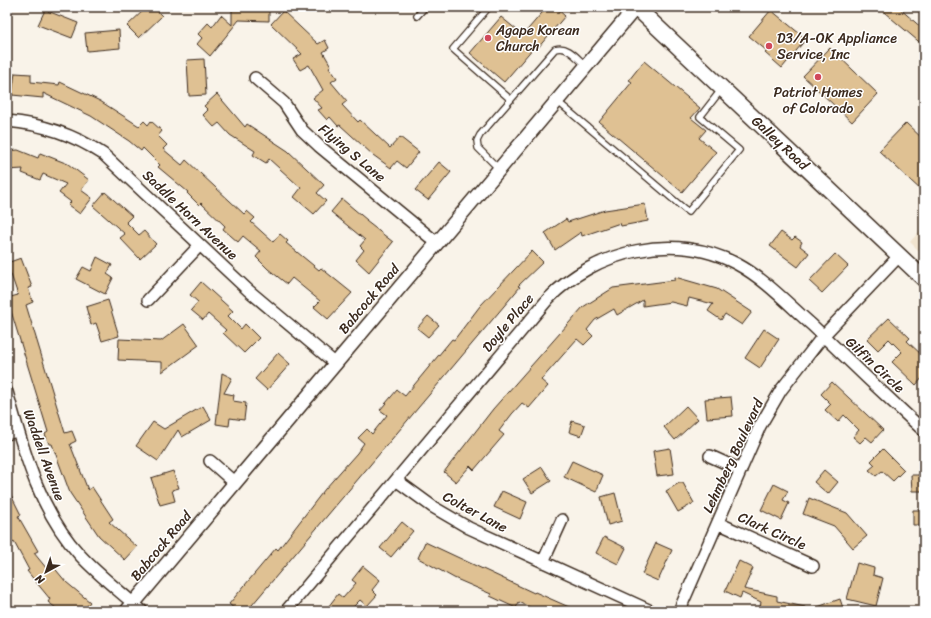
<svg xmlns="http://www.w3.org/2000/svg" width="931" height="618" font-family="Sriracha,sans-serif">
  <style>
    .built { fill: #f1e4cf }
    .building { fill: #dfc193; stroke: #3b2a1e }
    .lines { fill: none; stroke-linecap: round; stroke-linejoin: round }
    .service-casing { stroke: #3b2a1e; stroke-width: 8 }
    .minor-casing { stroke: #3b2a1e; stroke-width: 14 }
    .tertiary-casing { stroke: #3b2a1e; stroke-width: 16 }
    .secondary-casing { stroke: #3b2a1e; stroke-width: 18 }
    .service { stroke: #fff; stroke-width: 5.5 }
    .minor { stroke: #fff; stroke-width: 11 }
    .tertiary { stroke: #fff; stroke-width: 13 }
    .secondary { stroke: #fff; stroke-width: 15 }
    .poi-dot { fill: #d1495b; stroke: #fff; stroke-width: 1.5 }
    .labels { text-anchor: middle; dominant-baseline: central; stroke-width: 3; stroke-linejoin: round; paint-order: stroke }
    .poi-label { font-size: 14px; fill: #3b2a1e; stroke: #fff; text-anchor: start }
    .street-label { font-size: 14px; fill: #3b2a1e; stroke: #fff }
  </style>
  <rect width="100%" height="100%" fill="#f9f3e9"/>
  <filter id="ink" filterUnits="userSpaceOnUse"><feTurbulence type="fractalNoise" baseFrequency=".025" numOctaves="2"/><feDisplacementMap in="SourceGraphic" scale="8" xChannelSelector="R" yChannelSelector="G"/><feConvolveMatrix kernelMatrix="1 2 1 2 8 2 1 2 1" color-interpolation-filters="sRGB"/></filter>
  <g filter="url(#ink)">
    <path class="built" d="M924,226V256L910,242Z"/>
    <path class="building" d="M147,7H153L162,16L139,38L127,26Z
      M232,7H269V21L239,20L210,56L197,44L202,38L198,34L208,23L212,27L221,15L232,25Z
      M547,7H555L565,16L537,49L534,47L504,82L470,53L501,17L523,35Z
      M878,7H898L924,30V46Z
      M45,10L78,23L72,38L38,25Z
      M771,10L806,39L782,68L765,53L767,51L749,36Z
      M283,11L318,44L325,40L329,48L323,52L331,66L329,67L337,78L331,82L347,101L342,105L358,122L360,120L390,148L400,137L419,152L406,168L397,161L391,168L373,155L340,125L338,126L330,117L327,120L318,110L322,108L313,98L323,90L309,65L300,70L293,59L302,54L271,24Z
      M119,30L120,48L87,51L85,33Z
      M830,48L878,94L852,122L803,76Z
      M204,59L206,95L189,96L187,60Z
      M644,61L700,108L691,118L706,130L699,138L716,152L682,192L599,122L632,82L629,80Z
      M15,73L31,74V82L59,85L60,82L100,101L139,126L144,121L148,125L151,121L162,131L158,136L167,145L163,149L182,165L186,160L244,214L247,211L255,218L251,222L273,242L280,234L288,241L286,243L319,270L321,268L352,293L328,319L314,307L320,301L292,278L287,284L268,269L256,257L261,251L243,236L238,242L223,229L225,226L201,203L199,205L187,193L188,192L158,167L160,165L143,148L141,151L129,141L91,116L43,93V98L12,95Z
      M217,94L245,127L247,124L288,151L324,185L317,193L326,201L314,214L294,197L301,188L269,159L266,163L253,155L255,151L230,135L219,123L214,127L203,115L208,110L204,106Z
      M906,123L924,140V193L879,151Z
      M18,150L38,158L40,153L68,164L89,180L81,190L92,198L80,214L68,205L71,202L59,193L66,184L43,174L40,180L22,173L23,169L7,170V151Z
      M439,162L451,172L428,200L415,190Z
      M105,192L132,216L126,222L139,235L144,231L156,244L140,259L120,238L125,234L93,206Z
      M342,199L367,220L366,221L393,242L369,272L356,260L364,250L360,246L365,240L331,212Z
      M645,204L648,221L621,226L620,223L582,236L581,232L555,250L545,233L566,219L568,222L605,210Z
      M781,232L792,240L795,237L802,242L800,246L809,253L798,267L770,246Z
      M532,251L543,262L518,286L520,287L247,611H237L229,604L276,548L278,550L325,489L357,453L364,443L358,438L367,429L372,434L387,415L380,410L397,390L405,396L452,339L454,340L480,306Z
      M835,254L848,266L822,293L809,281Z
      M97,257L112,265L107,274L113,278L105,294L76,279L83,267L91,271Z
      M21,258L32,287L28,288L33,302L26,305L65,433L72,431L76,441L70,444L88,490L92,487L113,519L109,522L137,547L125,560L99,536L70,493L52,444H49L45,434L48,432L7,298L18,295L7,263Z
      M675,277L717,289L752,312L742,325L725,314L721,320L708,311L713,304L689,298L687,306L671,302L643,306V300L617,315L614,309L595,320L587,330L593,336L584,345L577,339L541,380L548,386L529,408L522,403L512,414L499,431L504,435L474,470L470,466L456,482L444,472L493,409L583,307L613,288L675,280Z
      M201,282L233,311L228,316L241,329L245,324L259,338L244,353L223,333L226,330L208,314L203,320L191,310L198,302L190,295Z
      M108,300L119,336L102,341L96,323L91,325L86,307Z
      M428,316L439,325L428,337L417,328Z
      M889,318L910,338L907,341L924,357V376L916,385L892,362L902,352L889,339L878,350L867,339Z
      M184,324L199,345L162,372V362L118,360L119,339L161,341Z
      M764,329L779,339L760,368L745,358Z
      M278,353L290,364L267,390L255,379Z
      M222,373L232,378L224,393L234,395L233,401L246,403L244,420L230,418L229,426L216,424Z
      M832,382L883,430L872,442L866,437L860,443L853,437L859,430L844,415L838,422L825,410L831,404L821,394Z
      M731,397L733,416L707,418L705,399Z
      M203,406L211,420L182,437L178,430L158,461L136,446L153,422L164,429Z
      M686,406L698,419L675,440L664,427Z
      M572,421L585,425L581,436L569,432Z
      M670,448L674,474L657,476L653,451Z
      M883,449L904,470L893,481L882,471L876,476L869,470L875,465L871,461Z
      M572,461L603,475L596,492L564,477Z
      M542,467L551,481L532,493L523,479Z
      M824,470L838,482L828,494L814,482Z
      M173,471L179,488L172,490L175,501L160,505L151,478Z
      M911,475H924V491H912Z
      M679,483H683L694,503L678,512L666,491Z
      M774,484L788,491L783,500L789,503L781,520L761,510Z
      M7,487L21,515L18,516L38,551L34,553L47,569L52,565L66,582L90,602L83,611H60L48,602L50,599L27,571L29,570L14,542L11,544L7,537Z
      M502,491L527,502L520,519L494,507Z
      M615,493L622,521L608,525L601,497Z
      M809,498L847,513L867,536L853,548L834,526L803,514Z
      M913,510H924V525H913Z
      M402,522L413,531L391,557L380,548Z
      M604,537L626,548L618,564L596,553Z
      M425,542L534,593L535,592L578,611H538L519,602L516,608L490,596L491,594L454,578L418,558Z
      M656,543L672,550L658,581L642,574Z
      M739,561L753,568L744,589L777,596V601L805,607V611H759L761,602L742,593L740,598L725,591Z
      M857,563L874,568L873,575L883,578L876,606L847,599Z
      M363,566L380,580L372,590L377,595L367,606L360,600L349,611H325L338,594L343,598L356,583L352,580Z
      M840,599L844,611H809V610Z"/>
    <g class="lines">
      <defs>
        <path id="service" d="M489,7L453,49L510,99
          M417,16L425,7
          M557,101L688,212L739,150L700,117L721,90
          M499,169L478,148L477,141L480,135L555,49C568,45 577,58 586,66"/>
        <path id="minor" d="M255,78L284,103L302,130L319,146L437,243
          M7,121C43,124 73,134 103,154L248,290L336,364
          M148,300L200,245
          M7,392C23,448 38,509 79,554C98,575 121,592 142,611
          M7,434L18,430
          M710,456L741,470
          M210,461L235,483
          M396,480L433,507L469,528L651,611
          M718,523L813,566
          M543,562L562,520
          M286,611L548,299C595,250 675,231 737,264C765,279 788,304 812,325C849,361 886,396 924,431
          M679,611L760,426L781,390L823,336L900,255"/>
        <path id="tertiary" d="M127,611L636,7"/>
        <path id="secondary" d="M636,7L924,279"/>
      </defs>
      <use href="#service" class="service-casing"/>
      <use href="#minor" class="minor-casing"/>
      <use href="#tertiary" class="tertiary-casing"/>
      <use href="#secondary" class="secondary-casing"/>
      <use href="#service" class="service"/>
      <use href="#minor" class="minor"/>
      <use href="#tertiary" class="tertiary"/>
      <use href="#secondary" class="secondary"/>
    </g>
  </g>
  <g class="poi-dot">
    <circle cx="488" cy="38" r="4"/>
    <circle cx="769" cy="46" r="4"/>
    <circle cx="818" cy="77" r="4"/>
  </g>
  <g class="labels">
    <g class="poi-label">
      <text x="496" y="30">Agape Korean<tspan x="496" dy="16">Church</tspan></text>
      <text x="777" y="38">D3/A-OK Appliance<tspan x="777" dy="16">Service, Inc</tspan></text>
      <text x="818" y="92" text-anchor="middle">Patriot Homes<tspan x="818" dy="16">of Colorado</tspan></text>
    </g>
    <g class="street-label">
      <text transform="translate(780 143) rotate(43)">Galley Road</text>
      <text transform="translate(352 153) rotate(40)">Flying S Lane</text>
      <text transform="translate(190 215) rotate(43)">Saddle Horn Avenue</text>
      <text transform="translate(369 299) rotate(-50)">Babcock Road</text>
      <text transform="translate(508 323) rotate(-50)">Doyle Place</text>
      <text transform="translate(875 365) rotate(43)">Gilfin Circle</text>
      <text transform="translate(44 455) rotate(70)">Waddell Avenue</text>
      <text transform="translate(733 456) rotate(-65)">Lehmberg Boulevard</text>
      <text transform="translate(475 512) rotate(28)">Colter Lane</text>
      <text transform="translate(772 531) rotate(24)">Clark Circle</text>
      <text transform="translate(161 546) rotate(-50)">Babcock Road</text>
    </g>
  </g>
  <rect width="931" height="618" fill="none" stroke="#fff" stroke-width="24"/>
  <rect x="12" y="12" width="907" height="594" fill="none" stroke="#3b2a1e" stroke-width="1.5" filter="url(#ink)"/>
  <g transform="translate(46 572) rotate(220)" stroke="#ffffff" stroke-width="3" paint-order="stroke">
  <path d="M0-3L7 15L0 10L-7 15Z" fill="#3b2a1e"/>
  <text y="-6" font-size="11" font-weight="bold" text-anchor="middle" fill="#3b2a1e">N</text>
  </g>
</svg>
